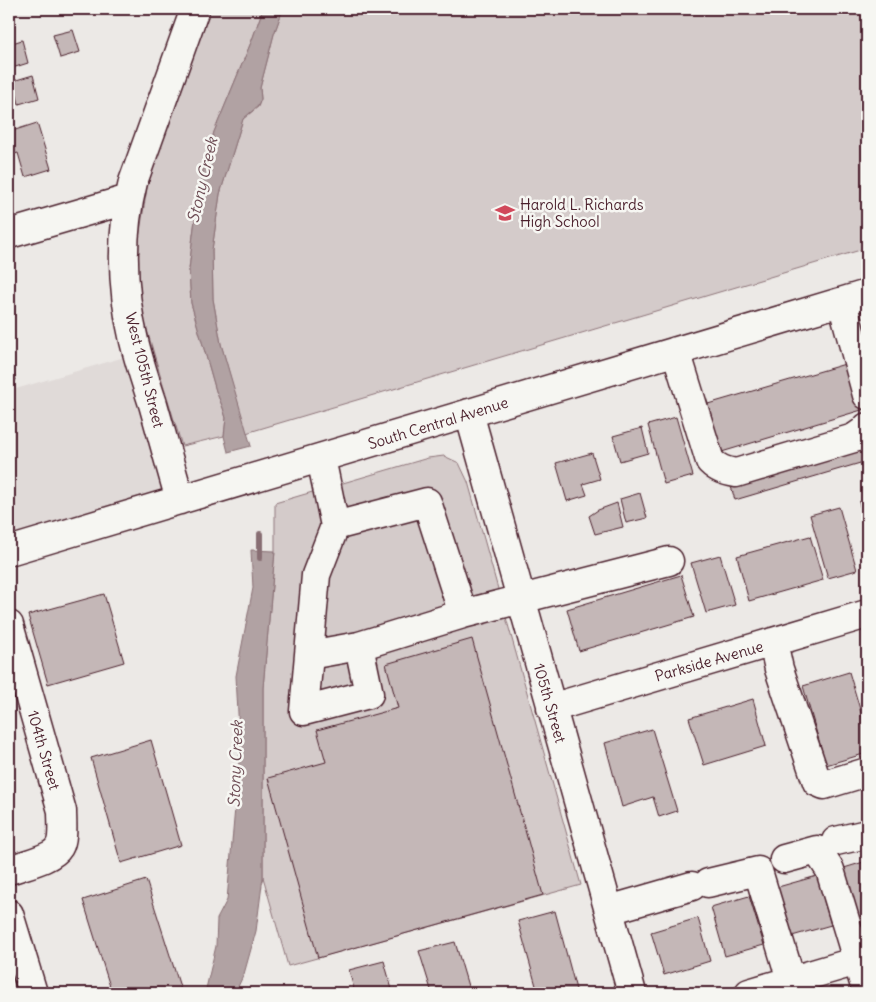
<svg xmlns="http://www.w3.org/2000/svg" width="876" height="1002" font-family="Delius,sans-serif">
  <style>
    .built { fill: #e0dad8 }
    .green { fill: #d4cbca; stroke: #8f757a }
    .water { fill: #b1a2a3; stroke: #886e73 }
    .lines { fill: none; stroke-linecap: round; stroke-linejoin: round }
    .stream { stroke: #886e73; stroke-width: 6 }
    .building { fill: #c4b7b7; stroke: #4a1f2b }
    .minor-casing { stroke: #4a1f2b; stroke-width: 31 }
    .minor { stroke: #f6f6f2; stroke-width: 28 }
    .labels { text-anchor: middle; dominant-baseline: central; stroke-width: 5; stroke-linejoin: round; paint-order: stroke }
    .poi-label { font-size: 15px; fill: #4a1f2b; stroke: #f6f6f2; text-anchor: start }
    .street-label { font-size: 15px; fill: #4a1f2b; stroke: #f6f6f2 }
    .water-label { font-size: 16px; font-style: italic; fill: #6e4d55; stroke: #f6f6f2 }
  </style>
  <rect width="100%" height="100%" fill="#ece9e6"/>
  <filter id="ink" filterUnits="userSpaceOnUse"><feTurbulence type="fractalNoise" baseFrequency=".02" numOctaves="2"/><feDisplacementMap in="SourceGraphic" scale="10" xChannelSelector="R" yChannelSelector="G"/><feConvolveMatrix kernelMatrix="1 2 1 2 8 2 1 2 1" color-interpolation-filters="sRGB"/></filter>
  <g filter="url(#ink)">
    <path class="built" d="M138,353L180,500L9,551V391Z"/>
    <path class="green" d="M209,9H263L252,40L214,132L200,182L193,235L189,270L191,303L216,391L223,408L226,418L224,436L182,446L157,364L142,313L138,277L139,238L147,188L158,144Z
      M283,9H867V248L246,433L221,344L213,299L212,250L220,194L243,119L258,107L261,99L260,88L274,34Z
      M444,456L459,463L468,482L581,885L288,966L263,877V688L275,551V503L428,458Z"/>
    <path class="water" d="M263,9H283L274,34L260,88L261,99L258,106L243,119L220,194L212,250L213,299L221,344L251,446L228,452L224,436L226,418L223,408L216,391L191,303L189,270L193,235L200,182L214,132L252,40Z
      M251,550L275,551L263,688V877L256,931L244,974L235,993H205L216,946L217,919L227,900L240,750L236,676L253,588Z"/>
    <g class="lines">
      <path class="stream" d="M260,534V558"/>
    </g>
    <path class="building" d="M73,30L80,52L60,58L53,35Z
      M22,40L28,63L9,69V44Z
      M33,75L39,98L19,104L13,81Z
      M37,123L51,169L25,177L18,153L11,155L9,148V132Z
      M9,357L16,380L9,382Z
      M852,362L865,409L715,454L701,406Z
      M676,417L693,476L664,484L648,425Z
      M642,428L648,453L620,461L613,436Z
      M867,443V461L735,500L730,483Z
      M592,453L600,479L583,484L587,495L567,501L556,463Z
      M640,493L647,518L626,523L620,499Z
      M867,499V531L859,502Z
      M617,503L623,527L595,534L589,516L598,510Z
      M839,507L857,570L828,578L810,515Z
      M810,536L823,580L749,601L737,556Z
      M720,555L735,605L706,613L691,563Z
      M681,575L694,617L579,651L567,609Z
      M104,594L124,662L48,684L28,615Z
      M472,639L543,895L318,958L268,778L326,762L317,730L398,708L386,664Z
      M849,672L867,733V753L826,765L803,686Z
      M753,699L766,746L704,765L689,718Z
      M652,729L677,811L659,817L653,797L622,807L605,743Z
      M151,740L181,845L121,863L91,758Z
      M867,861V914L858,917L844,868Z
      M817,876L831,925L792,936L778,887Z
      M146,880L181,990L170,993H112L83,900Z
      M749,896L764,945L725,956L711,907Z
      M555,911L577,993H538L518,921Z
      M698,918L710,961L664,975L651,932Z
      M455,942L470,993H432L419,951Z
      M384,961L393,993H355L349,970Z"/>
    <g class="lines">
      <defs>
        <path id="minor" d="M9,234L129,199
          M842,302L867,395
          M676,351L710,461C718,469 725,471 736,473L854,438L864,431L867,427
          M469,413L632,993
          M321,458L335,526L427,502L463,614
          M180,500C171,468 162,436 153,404C146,383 139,362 134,341C122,290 120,234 133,182L195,9
          M335,526L316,575L304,711L369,694L359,646
          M9,551L867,294
          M9,625L62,811C62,821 64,839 59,847C52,859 22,865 9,870
          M773,642L779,669L817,782L824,785L867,772
          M309,655L359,646L463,614L669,561
          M551,708L867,614
          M836,841L867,834
          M784,859L817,850L830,870L867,993
          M708,883L758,871L795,993
          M609,910L692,886
          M9,914L33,993
          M749,993L867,958"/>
      </defs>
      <use href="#minor" class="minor-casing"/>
      <use href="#minor" class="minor"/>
    </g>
  </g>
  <defs>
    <symbol id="school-bare" viewBox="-9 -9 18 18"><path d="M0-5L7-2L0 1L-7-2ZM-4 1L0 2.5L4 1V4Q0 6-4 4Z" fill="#d1495b" stroke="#f6f6f2" stroke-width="2.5" paint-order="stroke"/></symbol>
  </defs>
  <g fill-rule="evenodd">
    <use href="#school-bare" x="491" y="199" width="28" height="28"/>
  </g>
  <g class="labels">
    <g class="poi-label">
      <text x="520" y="204">Harold L. Richards<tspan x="520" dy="17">High School</tspan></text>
    </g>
    <g class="street-label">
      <text transform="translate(145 370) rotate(76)">West 105th Street</text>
      <text transform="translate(438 423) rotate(-17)">South Central Avenue</text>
      <text transform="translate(709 661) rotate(-16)">Parkside Avenue</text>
      <text transform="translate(550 703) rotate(74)">105th Street</text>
      <text transform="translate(44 750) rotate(74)">104th Street</text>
    </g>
    <g class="water-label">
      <text transform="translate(202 180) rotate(-77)">Stony Creek</text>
      <text transform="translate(235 764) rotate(-88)">Stony Creek</text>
    </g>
  </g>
  <rect width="876" height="1002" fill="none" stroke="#f6f6f2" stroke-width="30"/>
  <rect x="15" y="15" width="846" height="972" fill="none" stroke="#4a1f2b" stroke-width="2" filter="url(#ink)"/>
</svg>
